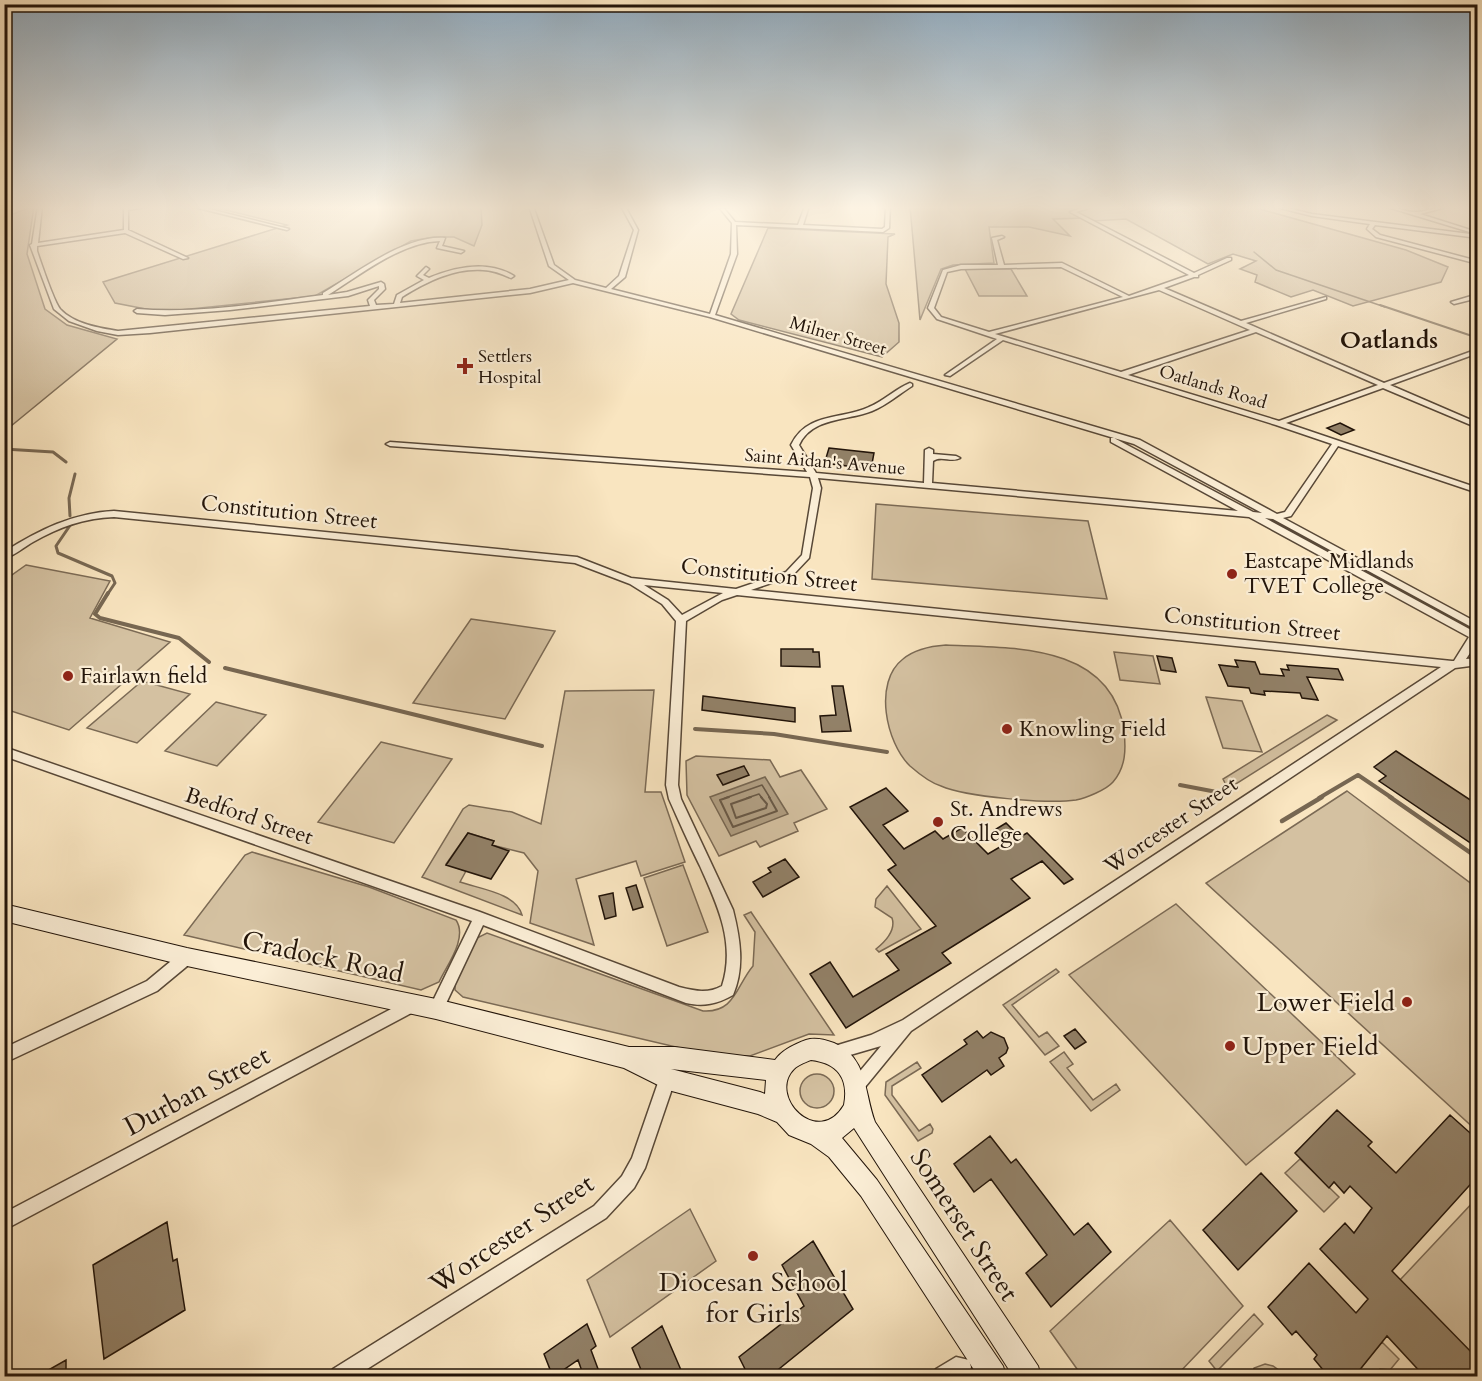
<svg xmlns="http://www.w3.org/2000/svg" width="1482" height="1381" font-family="Cardo,serif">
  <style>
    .green { fill: #d4c1a1; stroke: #7b6a55; stroke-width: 1.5 }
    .water { fill: #b09e82; stroke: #776752; stroke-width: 1.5 }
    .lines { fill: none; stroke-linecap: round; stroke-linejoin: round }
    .shore-far1 { stroke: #695946; stroke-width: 1.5 }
    .shore { stroke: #695946; stroke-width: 2 }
    .stream-far4 { stroke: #776752; stroke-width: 1.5 }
    .stream-far3 { stroke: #776752; stroke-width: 2 }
    .stream-far2 { stroke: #776752; stroke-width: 3 }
    .stream-far1 { stroke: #776752; stroke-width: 4 }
    .stream { stroke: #776752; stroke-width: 4.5 }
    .building { fill: #928168; stroke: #221409; stroke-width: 1.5 }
    .street-casing { stroke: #584837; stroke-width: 3 }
    .secondary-casing { stroke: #221409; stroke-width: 2 }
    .street { fill: #fbeed6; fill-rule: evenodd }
    .secondary { fill: #fbeed6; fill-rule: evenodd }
    .poi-dot { fill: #8f2418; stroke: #fbeed6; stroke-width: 2 }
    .labels { text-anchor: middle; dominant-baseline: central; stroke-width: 4.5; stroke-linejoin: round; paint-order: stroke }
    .far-street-label { font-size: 18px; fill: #221409; stroke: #fbeed6 }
    .far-poi-label { font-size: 18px; fill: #221409; stroke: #fbeed6; text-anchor: start }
    .street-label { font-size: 22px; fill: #221409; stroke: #fbeed6 }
    .poi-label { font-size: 22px; fill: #221409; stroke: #fbeed6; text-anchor: start }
    .far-district-label { font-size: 24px; font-weight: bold; fill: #221409; stroke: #fbeed6 }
    .near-street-label { font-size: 27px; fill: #221409; stroke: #fbeed6 }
    .near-poi-label { font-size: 27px; fill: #221409; stroke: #fbeed6; text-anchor: end }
  </style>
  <rect width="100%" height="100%" fill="#f9e5c0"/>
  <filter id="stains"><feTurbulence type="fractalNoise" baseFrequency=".00333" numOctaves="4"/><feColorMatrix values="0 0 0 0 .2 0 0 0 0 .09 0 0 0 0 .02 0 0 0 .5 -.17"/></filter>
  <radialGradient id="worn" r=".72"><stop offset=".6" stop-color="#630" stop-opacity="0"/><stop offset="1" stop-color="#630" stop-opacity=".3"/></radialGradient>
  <path class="green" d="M34,206L27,254L45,309L67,325L117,339L5,431V217Z
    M209,206H481L482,225L474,246L454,237H434L411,241L315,296L161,312L115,303L103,282L287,225Z
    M910,206H1249L1406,250L1448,267L1441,282L1353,306L1313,290L1291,297L1255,282L1257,275L1240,269L1256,261L1233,254L1208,264L1126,219L1092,221L1086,218L1053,219L1070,236L1029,227H989L994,263L953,265L941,269L920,320Z
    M768,228L895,234L888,237L886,284L899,323V342L882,357L739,320L731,314Z
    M965,269H1011L1027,296H979Z
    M876,504L1088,521L1107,599L872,579Z
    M26,565L110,581L90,618L170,642L69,730L5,709V580Z
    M471,619L555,631L505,719L413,703Z
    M946,645C1012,648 1112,643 1124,731C1126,749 1126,767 1113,782C1106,790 1086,798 1076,800C1048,804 966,797 941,786C931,783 918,773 910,766C886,743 873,682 903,659C915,649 931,646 946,645Z
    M1114,652L1153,656L1160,684L1120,680Z
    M142,681L190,694L137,743L87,728Z
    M654,690L645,792H661L685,862L641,876L636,861L576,879L594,945L530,923L538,871L524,853L492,845L494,841L468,833L446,864L466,871L460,882C480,889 516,893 522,915L422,877L463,809L469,805L512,812L541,824L565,691Z
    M1206,697L1242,701L1262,752L1223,748Z
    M216,702L266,715L217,766L165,751Z
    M1327,715L1337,720L1228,789L1223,779Z
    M381,742L452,759L394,843L318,822Z
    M696,756L770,760L780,777L801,770L827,809L794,823L798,831L760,847L756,841L719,856L687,795L686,761Z
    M1347,791L1477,888V1131L1206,883Z
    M252,852L369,887L456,920C468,938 447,965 439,982L421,990L184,935L245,855Z
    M683,865L708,932L667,946L644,878Z
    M887,886L921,929L879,952L876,949C886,941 896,930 892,918L875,907L876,899Z
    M1176,904L1355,1074L1246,1165L1069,975Z
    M751,912L834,1035L809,1034L750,1056L710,1055L463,997L455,990V983L475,939L487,933L703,1011C735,1013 736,986 753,966L755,932L744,915Z
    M1056,969L1059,972L1012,1005L1039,1037L1047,1032L1059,1046L1045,1055L1003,1005Z
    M1064,1052L1073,1064L1067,1068L1093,1100L1116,1084L1120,1090L1091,1111L1050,1062Z
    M917,1062L921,1068L892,1086V1095L919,1131L930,1124L933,1129L932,1133L918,1141L885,1095L886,1082Z
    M800 1091a17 17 0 1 1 34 0a17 17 0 1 1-34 0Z
    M1300,1159L1339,1197L1324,1212L1285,1173Z
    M1477,1198V1359L1400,1280Z
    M690,1209L716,1261L610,1337L587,1280Z
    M1170,1220L1243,1306L1176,1376H1082L1050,1331Z
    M1254,1314L1263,1324L1217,1371L1209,1361Z
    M1382,1342L1399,1359L1390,1370L1380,1369L1374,1376H1354Z
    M1265,1364L1273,1366L1287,1376H1251L1254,1368Z"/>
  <path class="water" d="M765,777L788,814L731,836L710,797Z"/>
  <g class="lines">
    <path class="shore-far1" d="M725,798L762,785L770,798
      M747,798L759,794L762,798"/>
    <path class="shore" d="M729,797L720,800L733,827L777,811L769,797
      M751,797L731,804L736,818L766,808L767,804L761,797"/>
    <path class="stream-far4" d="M1254,252L1276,270L1385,307"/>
    <path class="stream-far3" d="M1380,305L1478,338"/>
    <path class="stream-far2" d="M4,449L53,452L66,462
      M70,516L69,498L75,474
      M71,524L56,546L58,553L112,576L115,583L107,595"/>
    <path class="stream-far1" d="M108,593L95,614L100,618L179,638L209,662
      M225,668L542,746
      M695,729L774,734L887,752
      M1180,785L1222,793
      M1319,798L1358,775L1392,798"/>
    <path class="stream" d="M1390,797L1478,858
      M1282,821L1322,797"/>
  </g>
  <path class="building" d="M1340,423L1354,430L1341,435L1327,428Z
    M829,448L874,453L871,469L831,464L826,458Z
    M781,649H813V652H819L820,667L781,666Z
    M1157,656L1172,658L1176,672L1161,670Z
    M1235,660L1255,662L1260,674L1284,676L1281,669L1289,670L1287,665L1338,669L1343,680L1307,677L1318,700L1302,698L1300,693L1264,691L1265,695L1251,693L1249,688L1228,686L1219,665L1238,667Z
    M832,686H843L851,731L822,732L820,716L836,715Z
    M703,696L795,708V722L702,710Z
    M1396,751L1478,805V848L1379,781L1386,776L1374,767Z
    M744,766L749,775L723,785L717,775Z
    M886,788L908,811L883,825L904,849L935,831L943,839L962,828L988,854L1005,844L993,831L1006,823L1020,837L1027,833L1073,879L1064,884L1042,861L1011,879L1030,898L942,953L951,963L846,1028L810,974L830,962L853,997L899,970L886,954L936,926L888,870L896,865L850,807Z
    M468,833L494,841L492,845L509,851L491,879L446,865Z
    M785,859L799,877L763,897L753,882L771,872L768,868Z
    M636,885L643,907L633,910L626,888Z
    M613,893L616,916L605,919L599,896Z
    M1075,1029L1086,1042L1075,1049L1064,1036Z
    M977,1031L983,1038L991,1032L1004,1038L1008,1048L1006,1053L999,1058L1004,1066L991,1075L987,1070L942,1102L922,1075L967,1044L964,1040Z
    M1337,1110L1372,1142L1368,1146L1396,1173L1450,1115L1478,1140V1176L1392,1271L1478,1359V1377H1425L1387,1336L1354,1377H1329L1314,1359L1317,1355L1296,1331L1292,1335L1268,1307L1309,1263L1356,1313L1368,1299L1320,1249L1345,1223L1354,1233L1372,1208L1350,1186L1344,1193L1334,1182L1329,1188L1295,1153Z
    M990,1136L1011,1163L1016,1159L1074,1235L1088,1223L1111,1252L1051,1307L1026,1273L1047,1255L991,1179L974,1192L954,1164Z
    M1261,1173L1297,1211L1238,1270L1203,1230Z
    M167,1222L173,1261L177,1259L185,1310L104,1359L93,1265Z
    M813,1241L853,1309L769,1377H749L739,1357L804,1306L782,1265Z
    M587,1324L596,1346L591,1350L601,1377H584L578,1360L553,1377L544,1354Z
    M662,1326L684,1377H644L632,1348Z
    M66,1360V1377H36Z"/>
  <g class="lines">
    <defs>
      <path id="street" d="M38,206H42L38,243L124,230V206H128V207L151,206L128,210V230L188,258L183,259L125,233L37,246V251C41,263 54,301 60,309C74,324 99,328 118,331L370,306L368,300L379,289V286L348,296L230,310L165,315L137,313L134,311L137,309C199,314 262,303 323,295V293C357,273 404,235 445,238L442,246L464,251L461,253L437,248L440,241C401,242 360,275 328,295L347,292L381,282L384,284L385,289L374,300L376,305L394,304L397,295L424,280L417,276L426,267L429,269L423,275L429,278C455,267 488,260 514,276L511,278C502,274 493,270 483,270C454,268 426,282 402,297L400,303L530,289L569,280L549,266L529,206H533L554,265L575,280L606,288L619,276L634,230L621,206H625L638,230L625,277L611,289L710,314L731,254L732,223L718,206H722L735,222L798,225L805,206H809L803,225L882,229L885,227L886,206H890L889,228L883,232L736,225L737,254L715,315L1140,440L1277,514L1285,512L1332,444L1276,425L1003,340L950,376L945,375L997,339L937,319L928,308L943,270L961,265H998L992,238L1002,236L1004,237L997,240L1004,265L1062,263L1129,296L1189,275L1070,212L1089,206H1095L1076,212L1194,273L1227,258H1231V260L1198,275V277H1194L1164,288L1241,321L1326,297V299L1246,323L1384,383L1478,349V353L1390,385L1478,423V428L1383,388L1286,423L1478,488V493L1338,446L1291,516L1283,518L1478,623V641L1466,659L1478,658V665L1455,668L911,1031L861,1092L856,1095L851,1092L848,1087L851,1082L881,1046L833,1060L828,1058L826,1053L828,1048L871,1035L903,1020L1441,667L737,595L722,600L686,621L678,785L681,799L733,910C740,938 745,967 733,995C717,1004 704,1007 686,1003L483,925L441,1014L436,1016L431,1014L429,1009L472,921L4,756V747L480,912L679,987C695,991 708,994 722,986C736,943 717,904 700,866C689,844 679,821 669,799L666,785L676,621L662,604L630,584L575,563L114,517C84,518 59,527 33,542C24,547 15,555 4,559V552C39,530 73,513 114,511L577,557L631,578L736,589L786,572L802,555L813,488L810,477L390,446L386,444L390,442L807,472L791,445C807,412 841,420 869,407C884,401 895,389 910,383L912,384V386C899,394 887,405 872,411C847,421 812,417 799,445L816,473L924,483L925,450L929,448L933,450V454L956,456L960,458C952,463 941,455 933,461L932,483L1238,511L1111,442V438H1114L1253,512L1262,513L1134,444L710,317L573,283L530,293L150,333L118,335L97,331L69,321L54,309L30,245L32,244ZM1061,267L1123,297L989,332L941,317L934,308L947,272L961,269ZM1159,290L1250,330L1121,372L995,334ZM1256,332L1378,385L1279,421L1128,375ZM818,478L1249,517L1469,637L1454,661H1452L751,590L792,576L809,558L821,488ZM1265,518L1273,519L1475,629L1473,631ZM644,585L723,593L682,615L668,600Z
        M190,206H197L289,229L287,230Z
        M1272,206H1279L1312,214L1478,235V238L1375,225L1372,229L1380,235L1478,261V264L1376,237L1367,229L1370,224L1312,216Z
        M1384,206C1395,206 1406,213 1417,212C1428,211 1439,206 1450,206L1420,214L1477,232L1473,233Z
        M1478,294V298L1454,304L1451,302Z
        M187,951L192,952L194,957L192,962L157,991L4,1063V1048L147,981L182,952Z
        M412,998L417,1000L419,1005L417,1010L4,1230V1213Z
        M668,1069L673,1072L676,1077L645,1168L634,1188L606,1218L356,1376H331L333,1369L594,1206L622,1176L632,1158L660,1077L663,1072Z
        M956,1357L969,1360L971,1367L969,1374L962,1376H934L936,1369Z"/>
      <path id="secondary" d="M4,904L187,948L436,999L629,1047H675L775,1060C782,1050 795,1044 806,1040C815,1037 826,1040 834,1043C868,1057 864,1093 875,1122L1038,1366L1041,1376H1013L854,1128L842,1138L877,1180L1003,1366L1006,1376H978L861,1196L829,1157L811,1144L789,1135L777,1122L758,1114L668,1090L624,1068L436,1019L187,966L4,921ZM811,1060C838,1063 849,1079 844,1105C818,1149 767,1096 794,1069C798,1065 806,1062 811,1060ZM671,1069L766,1080L765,1094L760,1092Z"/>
    </defs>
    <use href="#street" class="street-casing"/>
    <use href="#secondary" class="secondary-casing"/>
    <use href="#street" class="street"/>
    <use href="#secondary" class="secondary"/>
  </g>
  <linearGradient id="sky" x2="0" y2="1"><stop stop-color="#91abbf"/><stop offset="0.52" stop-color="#fcf3e3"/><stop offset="1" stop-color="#fcf3e3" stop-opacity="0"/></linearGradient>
  <rect width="1482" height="399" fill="url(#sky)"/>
  <g class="poi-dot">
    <path d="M462 357h6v6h6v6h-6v6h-6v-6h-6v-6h6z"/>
    <circle cx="1232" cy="574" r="6"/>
    <circle cx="68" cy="676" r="6"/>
    <circle cx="1007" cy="729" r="6"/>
    <circle cx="938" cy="822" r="6"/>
    <circle cx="1407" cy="1002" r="6"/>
    <circle cx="1230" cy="1046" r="6"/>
    <circle cx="753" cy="1256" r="6"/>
  </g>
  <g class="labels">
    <g class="far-street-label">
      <text transform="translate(838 336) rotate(16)">Milner Street</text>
      <text transform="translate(1213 387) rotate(17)">Oatlands Road</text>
      <text transform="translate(825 462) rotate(5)">Saint Aidan's Avenue</text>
    </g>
    <g class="far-poi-label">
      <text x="478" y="356">Settlers<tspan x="478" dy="21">Hospital</tspan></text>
    </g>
    <g class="street-label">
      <text transform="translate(289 512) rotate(6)">Constitution Street</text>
      <text transform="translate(769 575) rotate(6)">Constitution Street</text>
      <text transform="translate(1252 624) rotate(6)">Constitution Street</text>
      <text transform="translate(249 816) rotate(19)">Bedford Street</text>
      <text transform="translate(1171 825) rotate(-34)">Worcester Street</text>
    </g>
    <g class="poi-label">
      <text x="1244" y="561">Eastcape Midlands<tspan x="1244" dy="25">TVET College</tspan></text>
      <text x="80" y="676">Fairlawn field</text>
      <text x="1019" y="729">Knowling Field</text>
      <text x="950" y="809">St. Andrews<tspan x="950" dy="25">College</tspan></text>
    </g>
    <g class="far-district-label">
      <text x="1389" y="340">Oatlands</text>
    </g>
    <g class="near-street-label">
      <text transform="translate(323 957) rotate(12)">Cradock Road</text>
      <text transform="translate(197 1091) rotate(-28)">Durban Street</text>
      <text transform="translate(964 1225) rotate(57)">Somerset Street</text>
      <text transform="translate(512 1234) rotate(-34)">Worcester Street</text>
    </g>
    <g class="near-poi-label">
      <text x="1395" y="1002">Lower Field</text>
      <text x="1242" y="1046" text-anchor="start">Upper Field</text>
      <text x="753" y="1282" text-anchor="middle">Diocesan School<tspan x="753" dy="31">for Girls</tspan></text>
    </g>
  </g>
  <rect width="1482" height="1381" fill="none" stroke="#f9e5c0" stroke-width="24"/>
  <rect x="6" y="6" width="1470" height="1369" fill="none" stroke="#221409" stroke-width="3"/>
  <rect x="12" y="12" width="1458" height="1357" fill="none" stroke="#221409" stroke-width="1.5"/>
  <rect width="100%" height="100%" filter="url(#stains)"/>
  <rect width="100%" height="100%" fill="url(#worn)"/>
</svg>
